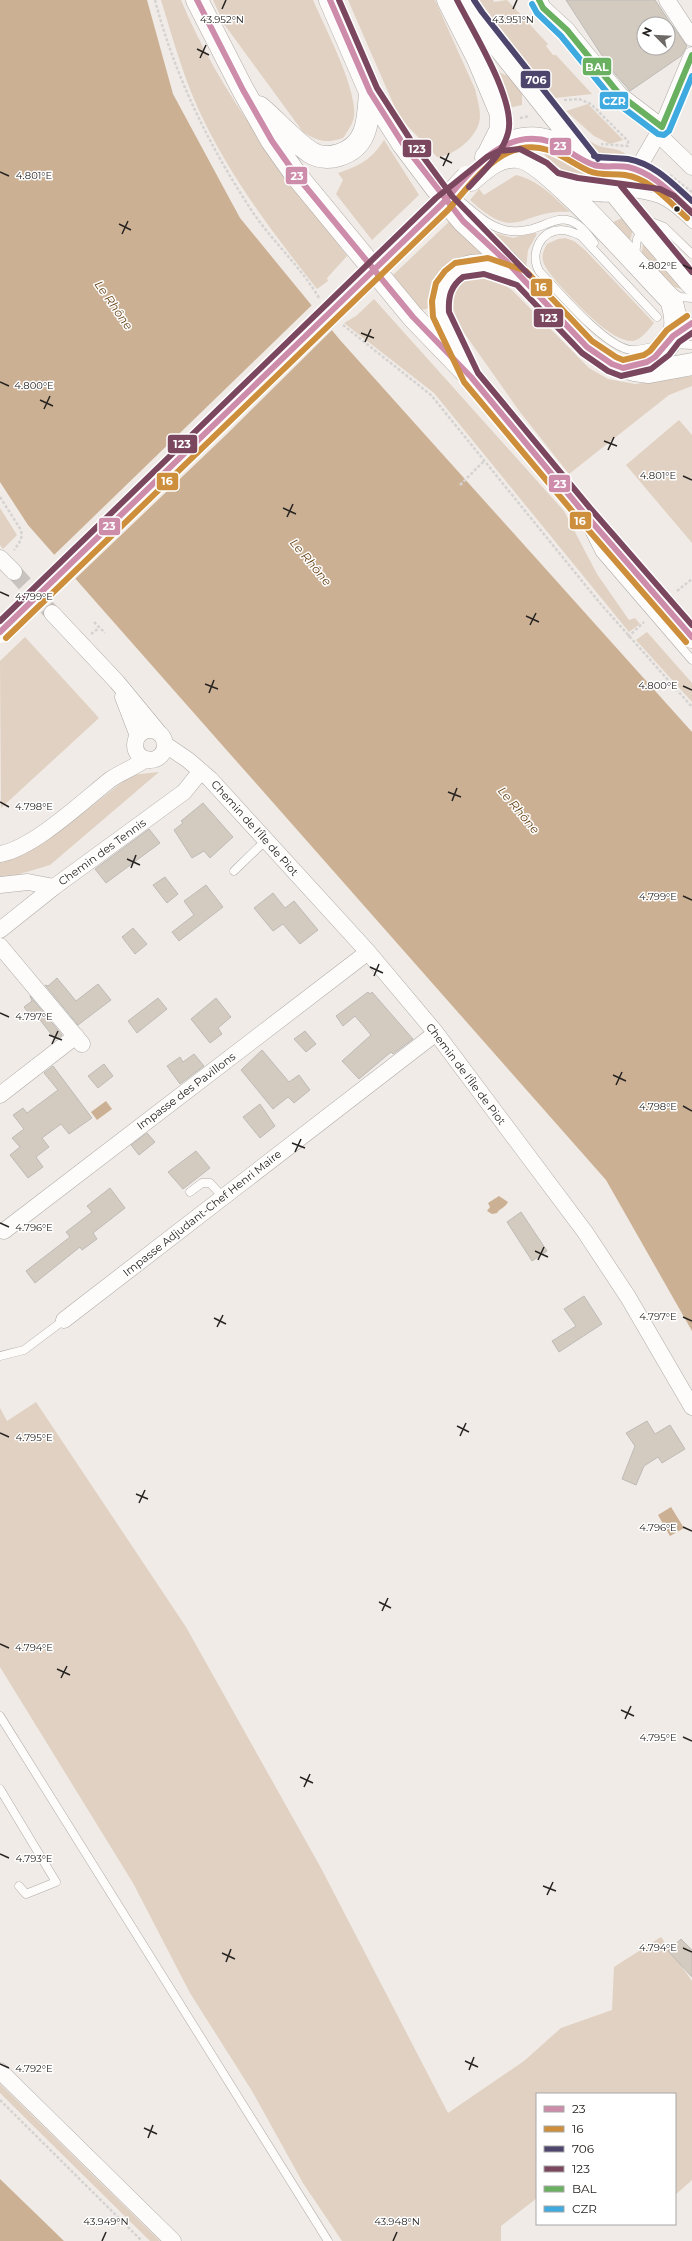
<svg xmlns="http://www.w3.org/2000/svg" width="692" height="2241" font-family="Montserrat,sans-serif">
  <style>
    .green { fill: #e1d1c2 }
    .water { fill: #cbb093 }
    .pier { fill: #f0ebe6 }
    .building { fill: #d3cac0; stroke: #bebbb7 }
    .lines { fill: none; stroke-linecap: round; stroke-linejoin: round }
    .street-tunnel { stroke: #c8c3bf; stroke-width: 16; stroke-dasharray: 16 8; stroke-linecap: butt }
    .lane-casing { stroke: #aeaba7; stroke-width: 9 }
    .street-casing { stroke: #aeaba7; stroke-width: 17 }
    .secondary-casing { stroke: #aeaba7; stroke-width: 23 }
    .primary-casing { stroke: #aeaba7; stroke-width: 23 }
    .path { stroke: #d5d3d2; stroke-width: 2.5; stroke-dasharray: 3 2; stroke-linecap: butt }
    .lane { stroke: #fdfcfb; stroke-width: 8 }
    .street { stroke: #fdfcfb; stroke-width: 16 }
    .secondary { stroke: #fdfcfb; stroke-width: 22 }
    .primary { stroke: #fdfcfb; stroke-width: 22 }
    .secondary-bridge-casing { stroke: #aeaba7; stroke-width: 23; stroke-linecap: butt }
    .secondary-bridge { stroke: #fdfcfb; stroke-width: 22 }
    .bus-1-casing { stroke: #fff; stroke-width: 9 }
    .bus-2-casing { stroke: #fff; stroke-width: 9 }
    .bus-3-casing { stroke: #fff; stroke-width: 9 }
    .bus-4-casing { stroke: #fff; stroke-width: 9 }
    .bus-5-casing { stroke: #fff; stroke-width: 9 }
    .bus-6-casing { stroke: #fff; stroke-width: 9 }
    .bus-1 { stroke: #ce8cab; stroke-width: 6 }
    .bus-2 { stroke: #cd8f3b; stroke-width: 6 }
    .bus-3 { stroke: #4e456d; stroke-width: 6 }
    .bus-4 { stroke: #7b475f; stroke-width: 6 }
    .bus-5 { stroke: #69b160; stroke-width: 6 }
    .bus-6 { stroke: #3eaadf; stroke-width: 6 }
    .ticks { fill: none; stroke: #262321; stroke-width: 1.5 }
    .bus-dot { fill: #262321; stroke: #fff; stroke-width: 1.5 }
    .labels { text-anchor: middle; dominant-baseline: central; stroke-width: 3; stroke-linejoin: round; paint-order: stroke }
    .street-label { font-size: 11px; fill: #262321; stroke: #fff }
    .water-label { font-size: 12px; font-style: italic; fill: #674113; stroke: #fff }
    .ticks-label { font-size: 10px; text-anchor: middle; fill: #262321; stroke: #fff; stroke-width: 3; stroke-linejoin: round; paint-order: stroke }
    .line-badge { stroke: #fff; stroke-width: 1.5 }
    .badge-label { font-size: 11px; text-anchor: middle; font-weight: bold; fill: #fff }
  </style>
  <rect width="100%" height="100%" fill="#f0ebe6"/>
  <path class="green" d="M161,0H181C220,95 286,174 347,256L327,278L328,281L317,289C272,232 227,173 197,106C182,72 172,36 161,0Z
    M213,0H313C325,28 357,88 354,116C353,124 347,132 343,138C325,144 318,141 303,132L224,24Z
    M348,0H435L475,89C477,99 482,112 479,123C474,140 453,156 437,157L399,117Z
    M479,0H493L494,2L507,0L548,44L546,46L553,55H556L592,94L555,98L522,60Z
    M488,59L501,73L512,78L522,93V105L508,108Z
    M588,104L623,140L610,144L594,136L566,111Z
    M564,114C573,123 582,137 593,143C606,151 616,145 628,156L601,158Z
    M384,140L419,195L372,240L336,194L343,180L338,173C360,166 372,159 384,140Z
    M539,148L556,152L601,183C573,176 558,172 539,148Z
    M516,175C538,180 554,197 570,212C519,209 519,245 470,200L479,189L484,195Z
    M622,218L634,225L630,241L609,224Z
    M451,220L483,255C464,256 438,267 432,287C430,294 431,303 427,309L420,310L393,275Z
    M488,231L513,238L533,232L537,234L528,250L526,269Z
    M565,238L574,241L585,250L654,323C649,329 642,339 633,341C624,342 612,334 605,329C592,320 550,278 544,264C541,256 543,251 547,244L558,239Z
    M646,241L687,290C666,288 655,271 641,256L643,245Z
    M477,274L497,280L512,290L589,368L608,379L635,384L692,376V386L669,395L569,474L520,412L450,313C452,289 451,281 477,274Z
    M374,299L564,511L597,574L629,620L635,618L640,624L629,632L434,393L344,323L356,316Z
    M679,420L692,435V543L626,465Z
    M0,508L17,535L3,549L0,545Z
    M647,632L692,683V702L636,640Z
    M25,637L99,718L1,808L0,661Z
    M159,772L50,865L0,880V862L23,855L87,810L131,775Z
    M36,1402L186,1627L321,1868L448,2113L524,2061L561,2028L612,2010L614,1967L661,1937L692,1981V2180L675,2195V2094H537V2198L501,2226V2241H342L303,2183L252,2091L190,1993L133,1883L0,1667V1408L7,1421Z
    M0,2084L160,2241H150L0,2093Z"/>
  <path class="water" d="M0,0H147L173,94L240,218L340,340L692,732V1331L606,1180L28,525L0,482Z
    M106,1101L112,1109L97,1120L91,1112Z
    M499,1196L508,1202C505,1208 500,1208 497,1213L492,1214L487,1211L490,1207L488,1203Z
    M671,1507L684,1528L670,1536L658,1515Z
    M0,2179L64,2241H0Z"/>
  <path class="pier" d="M313,304L333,329L227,434L74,580L53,556Z"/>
  <path class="building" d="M566,0H655L671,24H644V48H668V30L672,25L687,46L681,56L630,91L610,68Z
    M203,803L233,837L210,858L204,851L192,858L174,830L183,823L181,821Z
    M149,829L160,843L106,883L95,869Z
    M165,877L178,894L167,903L153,885Z
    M206,885L223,907L179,941L172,932L194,915L184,901Z
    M273,893L285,908L294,901L318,930L300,944L283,924L273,931L254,908Z
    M133,928L147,944L135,954L122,937Z
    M57,978L76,1001L98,984L111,1000L78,1025L45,985L48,986Z
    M368,992L370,994L372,992L413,1039L393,1054L391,1052L359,1079L342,1061L371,1035L355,1016L343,1026L336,1016Z
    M30,996L62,1035L58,1038L55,1039L37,1016L33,1019L24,1007L32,1001Z
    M158,998L167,1009L137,1033L128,1021Z
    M216,998L231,1017L218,1028L222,1034L210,1043L191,1019Z
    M305,1031L316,1044L306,1052L294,1039Z
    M262,1050L289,1082L299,1075L310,1090L294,1103L288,1097L273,1109L241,1070Z
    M194,1054L204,1066L180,1084L167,1066L180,1057L183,1062Z
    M104,1064L113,1076L98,1088L88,1076Z
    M53,1066L92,1118L69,1134L61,1124L42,1138L49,1147L36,1157L43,1167L28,1178L10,1155L20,1147L12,1138L24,1129L13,1115L23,1108L27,1113L58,1090L44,1073Z
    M260,1104L275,1126L260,1138L243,1117Z
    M147,1133L155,1142L139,1155L131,1145Z
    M196,1151L210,1168L183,1189L168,1172Z
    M110,1188L125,1208L93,1233L97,1239L82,1250L80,1247L35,1283L26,1271L70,1237L66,1232L92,1212L87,1206Z
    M521,1212L547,1251L532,1261L507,1222Z
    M584,1296L602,1324L559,1352L552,1341L576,1326L564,1309Z
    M647,1421L655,1434L670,1425L685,1449L662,1463L658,1457L644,1466L636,1485L622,1479L635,1446L626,1433Z
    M681,1939L692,1950V1977L668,1951Z"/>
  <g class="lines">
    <path class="street-tunnel" d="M14,572L52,613"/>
    <defs>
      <path id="lane" d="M640,170L658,182L692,212
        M624,192C660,196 666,199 692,224
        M451,194C470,207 487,229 511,231C548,235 563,196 594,243
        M635,255L637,239L643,227L654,223L664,227L692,254
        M673,293L680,297L692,298
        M679,310L692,324
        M671,344L692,345
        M656,346C648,348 639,350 631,350C605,347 558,291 539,271C530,254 539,231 561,230C568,230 575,233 581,236L657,317
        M589,531L600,553L692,660
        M234,871L266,840
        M190,1192L202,1183H210L223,1197
        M0,1356L24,1350L64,1320
        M0,1716L328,2241
        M0,1789L56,1882L26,1894L19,1886"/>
      <path id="street" d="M539,0L543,8L567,30L620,95L662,127
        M667,0L692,38
        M658,134L692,167
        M640,170L644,158L662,127L692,55
        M0,558L14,572
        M52,613L117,682L159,733
        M123,697L138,736
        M135 745a15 15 0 1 1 30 0a15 15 0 1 1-30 0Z
        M166,745L188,760L210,779L368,952L436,1033L585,1232L628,1297L692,1407
        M0,854C34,848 83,801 111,779C122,772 135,767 146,759
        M0,885L28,882L54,887
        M0,930L54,887L184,792L201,771
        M0,946L82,1044
        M0,1095L76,1036
        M4,1231L368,952
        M64,1320L436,1033
        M0,2071L173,2241"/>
      <path id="secondary" d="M448,0L478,59L501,114V129L489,153
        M465,0L475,17L643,227L692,284
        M486,157C498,143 523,136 541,139C559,142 577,156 592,164C608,169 624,166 640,170C625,204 582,188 555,180
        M471,180C484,169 499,154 519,157C547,161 645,274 671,300C686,344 661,358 623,368"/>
      <path id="primary" d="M197,0L243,90L272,141L296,175L413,317L471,377L584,513L692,637
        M330,0L370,92L403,144L446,201L463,221L507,262L587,347L612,364L634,370L649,372L692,364
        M259,107C276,121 292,140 310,152C319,158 330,158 339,155C369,146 368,118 370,92
        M463,360C457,347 443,326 441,313C436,285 457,261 486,266C496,268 507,274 518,277"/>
    </defs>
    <use href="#lane" class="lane-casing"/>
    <use href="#street" class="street-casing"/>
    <use href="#secondary" class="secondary-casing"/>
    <use href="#primary" class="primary-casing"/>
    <path class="path" d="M155,0C175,77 210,148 254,214C274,243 301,267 319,298
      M564,100L579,99L591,104L628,141V146L601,144
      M520,118L530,116
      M670,175L692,192
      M343,325L431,395L599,602L692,707
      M460,485L484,461
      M0,497L21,530C23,539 19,543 14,550
      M677,591L692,579
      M94,622L105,633
      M91,634L99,628
      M628,637L644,622
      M0,2100L142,2241"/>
    <use href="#lane" class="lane"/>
    <use href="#street" class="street"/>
    <use href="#secondary" class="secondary"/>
    <use href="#primary" class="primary"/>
    <defs>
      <path id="secondary-bridge" d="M0,632L442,204L467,177"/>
    </defs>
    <use href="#secondary-bridge" class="secondary-bridge-casing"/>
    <use href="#secondary-bridge" class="secondary-bridge"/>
    <defs>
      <path id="bus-1" d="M197,0L243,90L272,141L296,175L413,317L471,377L584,513L692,637
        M330,0L370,92L403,144L463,221L507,262L587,347L612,364L623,368L647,362L655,357L673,336L692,323
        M0,632L442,204C470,173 503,126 551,142C566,148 579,160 594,165C605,168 617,165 628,167C654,173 673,195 692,212"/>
      <path id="bus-2" d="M6,638L448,210C473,182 504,135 548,150C563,155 575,165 589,171C600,176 613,173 625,175C651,179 668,201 687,218
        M686,642L578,518L464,382L433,317L432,301L436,283L445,271L455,263L488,258L526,271L592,341L616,357L623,360L644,355L650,351L667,330L687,316"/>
      <path id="bus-3" d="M474,0L482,12L598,159
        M594,156C605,159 617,157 628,159C655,164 673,184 692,201"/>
      <path id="bus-4" d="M339,0L377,88L410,139L452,196L529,275
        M457,0C472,30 517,101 508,133C502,155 484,170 469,187
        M621,186L692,272
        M692,333L679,342L669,355L651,369L621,376L608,371L582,353L517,285L484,274L463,277C451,286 448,296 449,312L478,373L590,508L692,625
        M0,621L436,198L487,157L499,151L520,149L547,163L558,173L578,178L660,189L674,196L692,213"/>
      <path id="bus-5" d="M539,0L543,8L567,30L620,95L662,127
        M662,127L692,55"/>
      <path id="bus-6" d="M532,4L537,13L561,36L614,101L658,134L664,135L669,131L692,76"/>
    </defs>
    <use href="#bus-1" class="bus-1-casing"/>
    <use href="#bus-2" class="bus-2-casing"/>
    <use href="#bus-3" class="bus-3-casing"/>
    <use href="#bus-4" class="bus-4-casing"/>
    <use href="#bus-5" class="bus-5-casing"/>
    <use href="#bus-6" class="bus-6-casing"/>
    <use href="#bus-1" class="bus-1"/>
    <use href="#bus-2" class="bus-2"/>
    <use href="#bus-3" class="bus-3"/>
    <use href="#bus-4" class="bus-4"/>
    <use href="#bus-5" class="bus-5"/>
    <use href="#bus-6" class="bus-6"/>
  </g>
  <path class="ticks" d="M222,9L226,0M513,9L517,0M197,49L209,55M200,58L206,45M440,157L452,163M443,166L449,153M0,172L9,176M119,224L131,230M122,234L128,221M683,265L692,269M361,333L374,338M365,342L371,329M0,382L9,386M40,400L53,406M44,409L50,396M604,441L617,446M608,450L614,437M683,476L692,480M283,508L296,514M287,517L293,504M0,592L9,596M526,616L539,622M530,625L536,613M205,684L218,689M683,686L692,690M209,693L214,680M448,792L461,797M452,801L457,788M0,802L9,807M127,859L140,865M131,868L136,855M683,896L692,900M370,967L383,973M374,976L379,964M0,1013L9,1017M49,1035L62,1040M52,1044L58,1031M613,1075L626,1081M616,1085L622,1072M683,1106L692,1111M292,1143L305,1148M295,1152L301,1139M0,1223L9,1227M535,1251L548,1257M538,1260L544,1247M683,1317L692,1321M214,1318L226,1324M217,1327L223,1315M457,1426L469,1432M0,1433L9,1437M460,1436L466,1423M136,1494L148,1499M139,1503L145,1490M683,1527L692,1531M379,1602L391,1608M382,1611L388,1598M0,1644L9,1648M57,1669L70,1675M61,1678L67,1666M621,1710L634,1716M625,1719L631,1706M683,1737L692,1741M300,1777L313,1783M304,1787L310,1774M0,1854L9,1858M543,1886L556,1891M547,1895L553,1882M683,1948L692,1952M222,1953L235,1959M226,1962L231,1949M465,2061L478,2067M0,2064L9,2068M469,2070L474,2057M144,2128L157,2134M148,2138L153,2125M102,2241L106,2232M393,2241L397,2232"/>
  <circle class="bus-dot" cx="677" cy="209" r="3.5"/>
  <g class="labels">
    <g class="street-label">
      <text transform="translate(255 828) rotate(48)">Chemin de l'Île de Piot</text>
      <text transform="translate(102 852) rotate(-36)">Chemin des Tennis</text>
      <text transform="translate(466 1074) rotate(53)">Chemin de l'Île de Piot</text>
      <text transform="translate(186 1091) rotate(-37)">Impasse des Pavillons</text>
      <text transform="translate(202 1213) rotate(-38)">Impasse Adjudant-Chef Henri Maire</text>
    </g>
    <g class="water-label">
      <text transform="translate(114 305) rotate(55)">Le Rhône</text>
      <text transform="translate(311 562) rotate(50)">Le Rhône</text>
      <text transform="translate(519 810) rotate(50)">Le Rhône</text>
    </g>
  </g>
  <g class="ticks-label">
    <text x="222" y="23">43.952°N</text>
    <text x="513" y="23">43.951°N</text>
    <text x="34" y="179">4.801°E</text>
    <text x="658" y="269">4.802°E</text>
    <text x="34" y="389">4.800°E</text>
    <text x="658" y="479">4.801°E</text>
    <text x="34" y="600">4.799°E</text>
    <text x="658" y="689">4.800°E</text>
    <text x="34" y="810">4.798°E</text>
    <text x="658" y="900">4.799°E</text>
    <text x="34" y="1020">4.797°E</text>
    <text x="658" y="1110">4.798°E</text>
    <text x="34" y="1231">4.796°E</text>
    <text x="658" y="1320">4.797°E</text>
    <text x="34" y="1441">4.795°E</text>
    <text x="658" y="1531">4.796°E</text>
    <text x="34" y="1651">4.794°E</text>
    <text x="658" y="1741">4.795°E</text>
    <text x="34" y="1862">4.793°E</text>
    <text x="658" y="1951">4.794°E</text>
    <text x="34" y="2072">4.792°E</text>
    <text x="106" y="2225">43.949°N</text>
    <text x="397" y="2225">43.948°N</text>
  </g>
  <g class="line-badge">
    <rect x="582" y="57" width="30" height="19" rx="4" fill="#69b160"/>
    <rect x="520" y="70" width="31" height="19" rx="4" fill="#4e456d"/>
    <rect x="599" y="91" width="30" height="19" rx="4" fill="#3eaadf"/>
    <rect x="549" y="137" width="23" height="19" rx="4" fill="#ce8cab"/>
    <rect x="402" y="139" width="30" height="19" rx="4" fill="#7b475f"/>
    <rect x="285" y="166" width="23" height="19" rx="4" fill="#ce8cab"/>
    <rect x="530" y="278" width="23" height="19" rx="4" fill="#cd8f3b"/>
    <rect x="533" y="308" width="31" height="20" rx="4" fill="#7b475f"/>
    <rect x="167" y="434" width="31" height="20" rx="4" fill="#7b475f"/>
    <rect x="156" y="472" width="23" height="19" rx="4" fill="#cd8f3b"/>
    <rect x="548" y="474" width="23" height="19" rx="4" fill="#ce8cab"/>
    <rect x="569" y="511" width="23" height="19" rx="4" fill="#cd8f3b"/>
    <rect x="98" y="517" width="23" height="19" rx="4" fill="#ce8cab"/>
  </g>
  <g class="badge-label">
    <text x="597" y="71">BAL</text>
    <text x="536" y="84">706</text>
    <text x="614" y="105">CZR</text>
    <text x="560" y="150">23</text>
    <text x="417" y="153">123</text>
    <text x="297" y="180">23</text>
    <text x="541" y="291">16</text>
    <text x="549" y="322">123</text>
    <text x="182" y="448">123</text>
    <text x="167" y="485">16</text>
    <text x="560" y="488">23</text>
    <text x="580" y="525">16</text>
    <text x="109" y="530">23</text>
  </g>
  <rect x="536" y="2093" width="140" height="132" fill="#ffffff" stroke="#a8a7a6"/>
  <rect x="544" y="2106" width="20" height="6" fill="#ce8cab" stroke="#a8a7a6"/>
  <text x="572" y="2113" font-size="12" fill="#262321">23</text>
  <rect x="544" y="2126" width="20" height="6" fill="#cd8f3b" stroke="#a8a7a6"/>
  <text x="572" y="2133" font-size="12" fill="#262321">16</text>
  <rect x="544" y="2146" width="20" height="6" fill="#4e456d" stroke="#a8a7a6"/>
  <text x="572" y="2153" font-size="12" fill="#262321">706</text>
  <rect x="544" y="2166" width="20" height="6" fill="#7b475f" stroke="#a8a7a6"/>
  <text x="572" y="2173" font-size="12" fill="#262321">123</text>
  <rect x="544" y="2186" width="20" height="6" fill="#69b160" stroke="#a8a7a6"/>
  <text x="572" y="2193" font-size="12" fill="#262321">BAL</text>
  <rect x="544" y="2206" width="20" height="6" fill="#3eaadf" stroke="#a8a7a6"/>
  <text x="572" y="2213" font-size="12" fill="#262321">CZR</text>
  <g transform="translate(656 36) rotate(294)"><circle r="19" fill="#ffffff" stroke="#a8a7a6"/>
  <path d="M0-3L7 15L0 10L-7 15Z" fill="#6d6966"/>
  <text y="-6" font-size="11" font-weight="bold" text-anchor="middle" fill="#262321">N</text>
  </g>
</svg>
